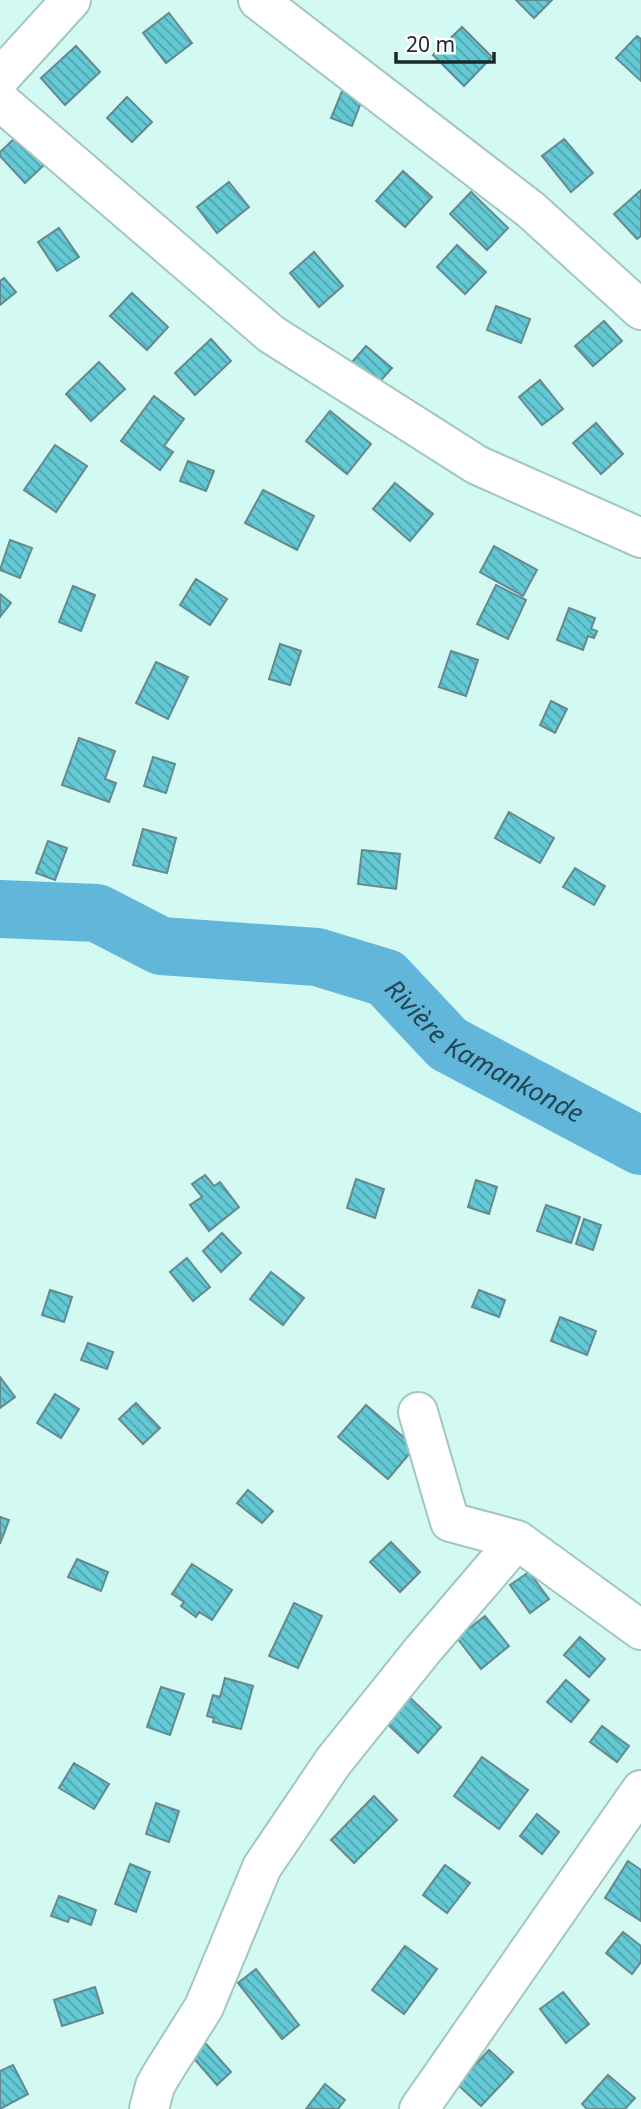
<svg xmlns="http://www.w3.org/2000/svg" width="641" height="2109" font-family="'Noto Sans',sans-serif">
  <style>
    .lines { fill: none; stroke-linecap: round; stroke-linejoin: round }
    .river { stroke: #61b6d9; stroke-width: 58 }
    .building { fill: url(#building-back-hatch); stroke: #65898e; stroke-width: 2 }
    .minor-casing { stroke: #a2c7c1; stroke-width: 42 }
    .minor { stroke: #fff; stroke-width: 38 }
    .labels { text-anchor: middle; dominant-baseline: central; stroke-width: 5; stroke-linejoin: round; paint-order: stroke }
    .water-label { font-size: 26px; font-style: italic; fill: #214756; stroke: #fff }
  </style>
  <defs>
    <pattern id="building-back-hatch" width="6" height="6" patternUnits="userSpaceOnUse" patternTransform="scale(1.75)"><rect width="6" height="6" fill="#62c9d5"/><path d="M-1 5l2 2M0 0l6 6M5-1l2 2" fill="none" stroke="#50a3ad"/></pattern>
  </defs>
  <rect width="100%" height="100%" fill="#d2f9f2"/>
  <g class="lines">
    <path class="river" id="s1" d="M0,909L97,913L161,946L317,957L386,978L448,1044L641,1146"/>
  </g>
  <path class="building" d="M516,0H552L534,18Z
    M169,13L192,43L166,63L143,33Z
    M462,27L492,57L464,86L433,55Z
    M637,36L641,39V81L616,58Z
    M76,46L100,72L65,105L41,78Z
    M343,89L363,97L352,126L331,118Z
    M127,97L152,122L132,142L107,118Z
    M17,136L44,165L25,183L0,156V152Z
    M564,139L593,173L571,192L542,156Z
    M403,171L432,197L405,227L376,201Z
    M229,182L249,207L217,233L197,207Z
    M641,190V236L637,239L614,214Z
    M471,192L508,228L487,250L450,214Z
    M59,228L79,257L57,271L38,242Z
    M457,245L486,272L465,294L437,267Z
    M314,252L343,286L319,307L290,273Z
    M4,278L16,292L0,305V281Z
    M132,293L168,327L147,350L110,316Z
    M496,306L530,319L521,343L487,330Z
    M604,321L622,341L593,366L575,346Z
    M211,339L231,361L195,395L175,373Z
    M366,346L392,368L372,390L347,368Z
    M99,362L125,389L91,421L66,394Z
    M540,380L563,409L542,425L519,397Z
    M154,396L184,419L164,446L173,452L160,470L121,441Z
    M330,411L371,444L347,474L306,441Z
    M596,423L623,454L601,474L573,443Z
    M55,445L87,466L56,512L24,490Z
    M188,461L214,471L206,491L180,481Z
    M395,483L433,514L410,541L373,509Z
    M263,490L314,516L297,550L245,523Z
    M10,540L32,548L20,578L0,570Z
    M494,546L537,570L523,596L480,572Z
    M196,579L227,599L210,625L180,605Z
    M496,585L526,600L508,639L477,624Z
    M73,586L95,595L81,631L59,622Z
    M0,594L11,603L0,617Z
    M569,608L595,618L591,629L597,631L594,638L588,636L583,650L557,640Z
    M280,644L301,651L290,685L269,679Z
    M451,651L478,660L466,696L439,687Z
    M156,662L188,677L168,719L136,703Z
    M551,701L567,709L555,733L540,725Z
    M79,738L115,751L105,779L116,783L109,802L62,785Z
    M153,757L175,764L166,793L144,786Z
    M509,812L554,838L540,863L495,838Z
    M143,829L176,838L167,873L133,865Z
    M48,841L67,848L55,880L36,873Z
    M362,850L400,854L396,889L358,884Z
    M575,868L605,886L594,905L563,887Z
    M205,1175L214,1186L220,1182L239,1207L209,1231L190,1205L202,1197L192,1184Z
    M356,1179L384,1189L375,1218L347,1208Z
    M476,1180L497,1187L489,1214L468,1207Z
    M546,1205L580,1217L571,1243L537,1231Z
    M584,1219L601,1225L593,1250L576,1244Z
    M222,1233L241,1253L221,1272L203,1251Z
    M187,1258L210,1287L193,1301L170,1272Z
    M271,1272L304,1298L283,1325L250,1299Z
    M50,1290L72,1297L64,1322L42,1315Z
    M479,1290L505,1300L499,1317L472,1307Z
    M560,1317L596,1331L587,1355L551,1341Z
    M88,1343L113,1352L107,1369L81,1360Z
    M0,1377L15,1397L0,1408Z
    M55,1394L79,1409L61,1438L37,1423Z
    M136,1403L160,1428L143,1444L119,1419Z
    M366,1405L415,1447L388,1479L338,1437Z
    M248,1490L273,1511L262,1523L237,1503Z
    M0,1517L9,1520L0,1544Z
    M391,1542L420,1572L400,1592L370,1562Z
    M77,1559L108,1572L101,1591L68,1577Z
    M192,1564L232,1590L212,1620L199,1612L196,1617L181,1606L184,1602L172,1594Z
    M529,1572L549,1599L530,1613L510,1585Z
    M294,1603L322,1616L298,1668L269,1656Z
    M485,1616L509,1646L481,1669L457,1638Z
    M580,1637L605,1659L589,1677L564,1655Z
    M225,1678L253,1686L241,1729L213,1722L214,1718L207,1716L213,1695L220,1697Z
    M566,1680L589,1700L571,1722L547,1702Z
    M161,1687L184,1694L170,1735L147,1727Z
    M406,1694L441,1727L418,1753L382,1719Z
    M602,1726L629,1746L617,1762L590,1742Z
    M482,1757L528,1790L499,1829L454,1796Z
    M74,1763L109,1784L94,1809L59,1788Z
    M374,1796L397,1820L354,1863L331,1840Z
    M156,1803L179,1811L169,1842L146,1834Z
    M537,1814L559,1832L542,1854L520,1836Z
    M628,1861L641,1870V1921L605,1898Z
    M130,1864L150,1872L136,1912L115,1904Z
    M445,1865L470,1883L447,1913L423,1895Z
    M59,1896L96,1910L91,1925L70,1917L68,1922L51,1916Z
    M623,1932L641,1946V1962L632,1974L606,1953Z
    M405,1946L437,1969L404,2014L372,1990Z
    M256,1969L299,2025L282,2039L238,1983Z
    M95,1987L103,2013L62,2026L54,2000Z
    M563,1992L589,2024L566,2043L540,2009Z
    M198,2035L231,2072L217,2085L184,2047Z
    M489,2050L513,2072L481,2106L457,2084Z
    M13,2065L28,2094L0,2109V2071Z
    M608,2075L635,2098L625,2109H587L582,2104Z
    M325,2084L345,2100L338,2109H306Z"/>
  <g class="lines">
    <defs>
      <path id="minor" d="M258,0L531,210L641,310
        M0,78L71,0
        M0,101L271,334L477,465L641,538
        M418,1412L450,1522L517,1540L641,1630
        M149,2109L155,2086L163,2072L204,2007L262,1867L333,1762L422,1651L517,1540
        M419,2109L641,1790"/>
    </defs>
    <use href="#minor" class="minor-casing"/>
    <use href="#minor" class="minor"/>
  </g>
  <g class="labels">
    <g class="water-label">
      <text stroke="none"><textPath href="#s1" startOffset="522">Rivière Kamankonde</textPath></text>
    </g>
  </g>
  <path d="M396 52v10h98v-10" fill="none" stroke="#1a2926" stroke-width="3.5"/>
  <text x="406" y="52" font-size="21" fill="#1a2926" stroke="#ffffff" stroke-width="5" paint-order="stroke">20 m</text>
</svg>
